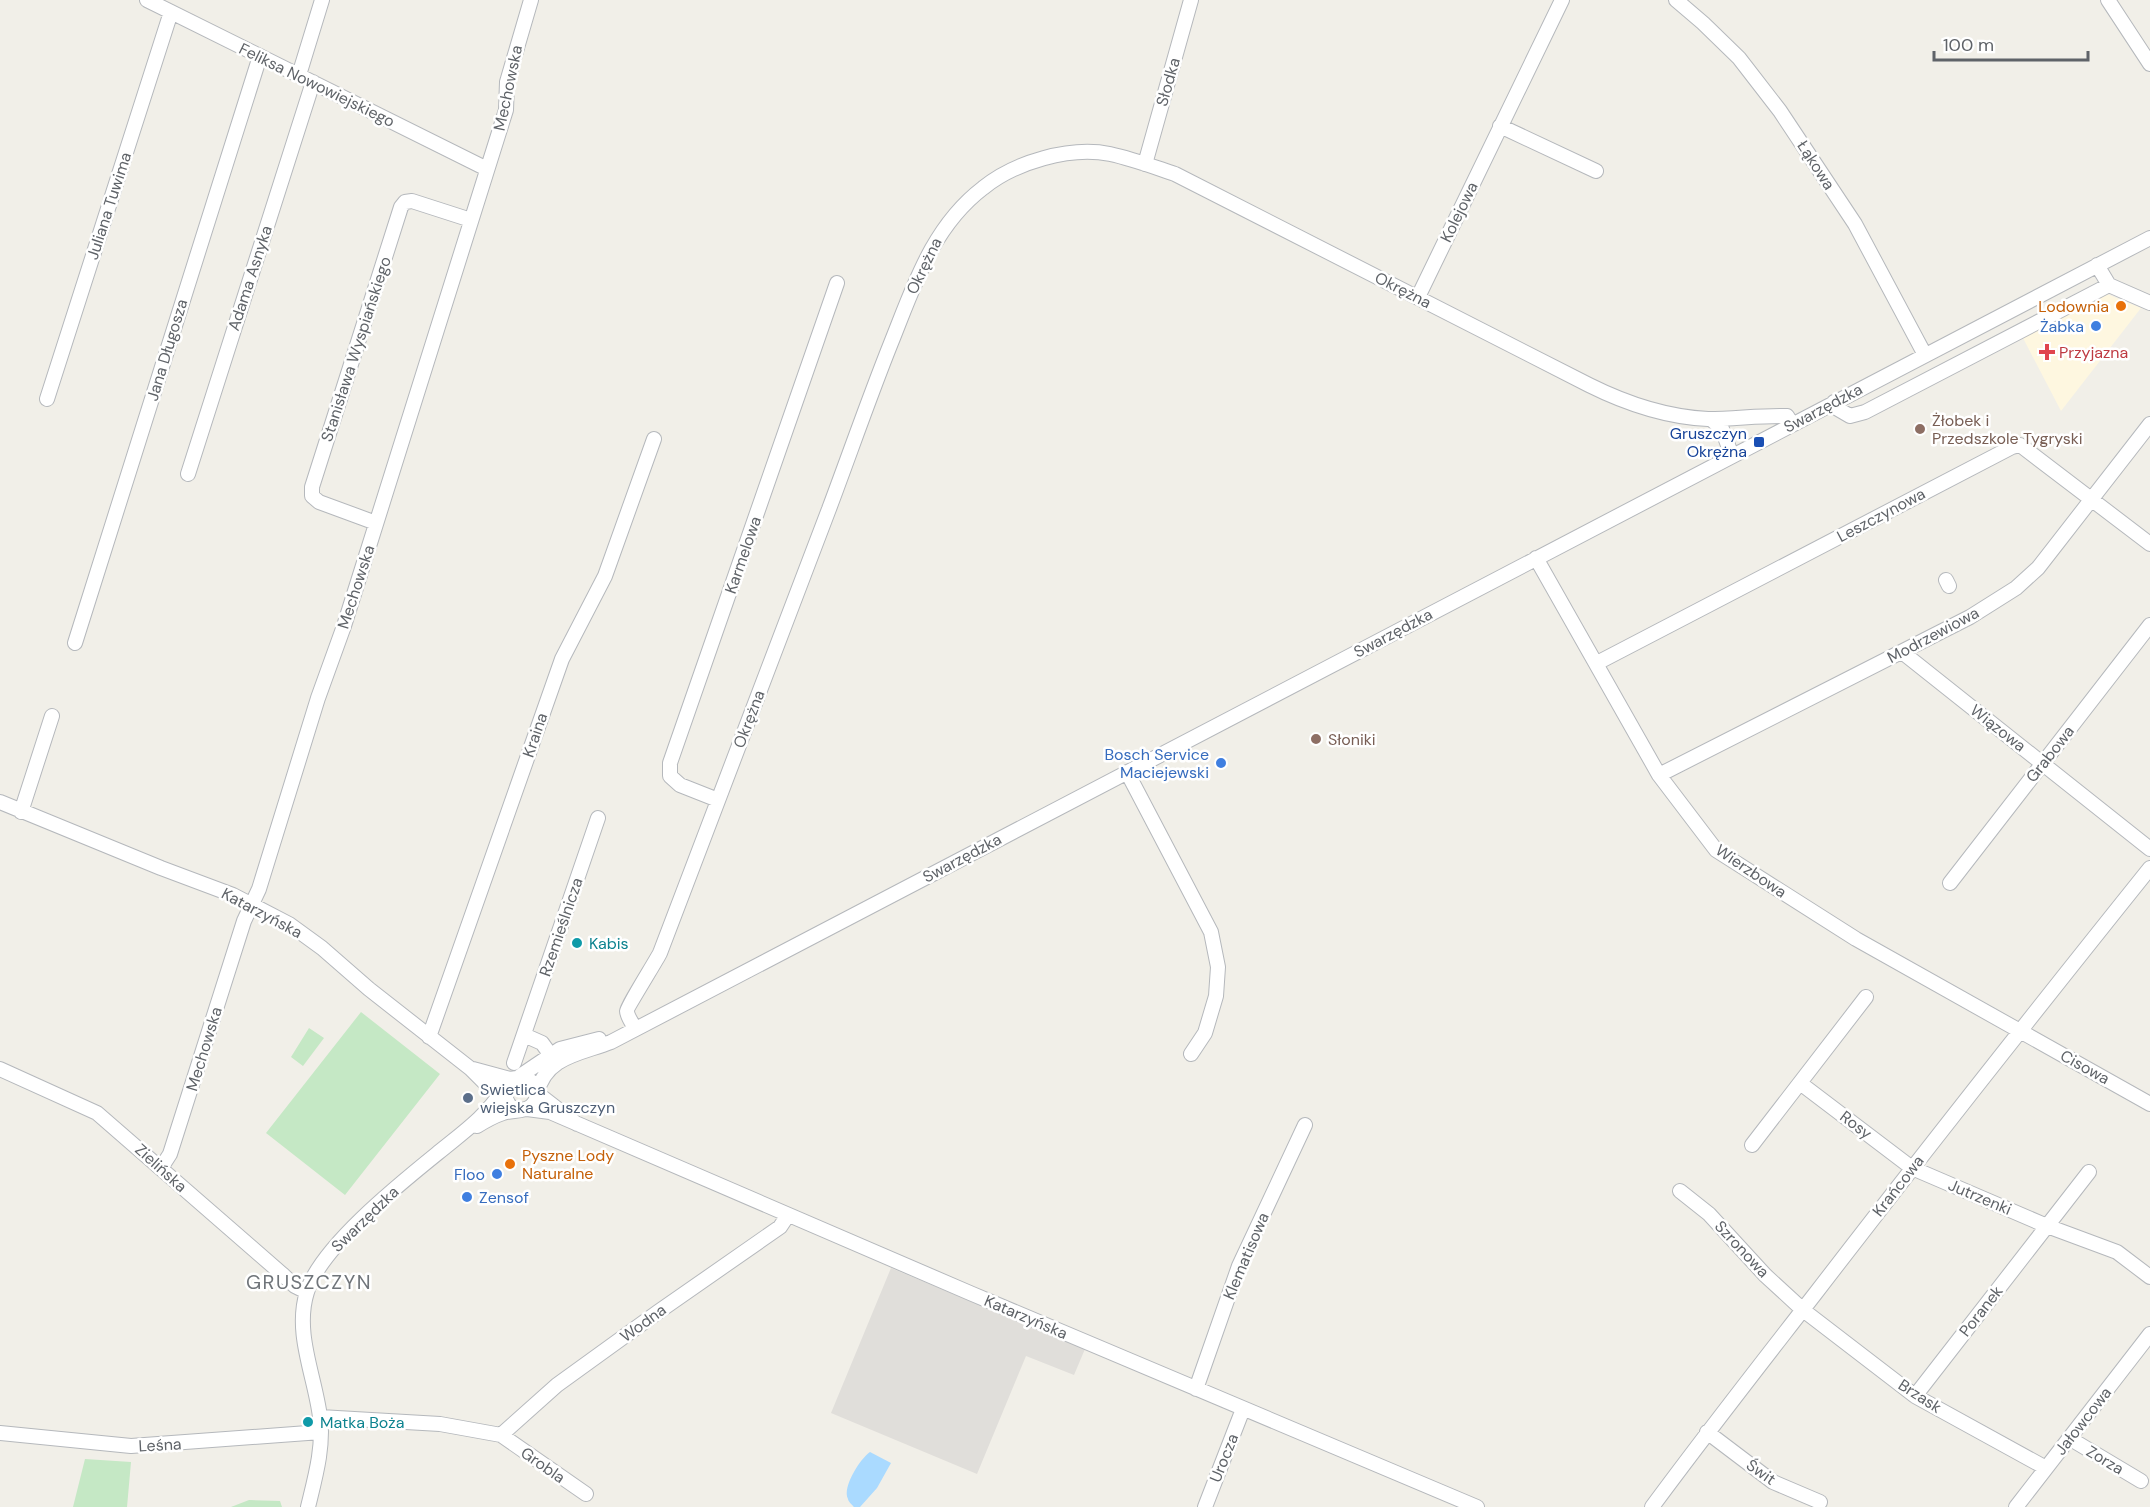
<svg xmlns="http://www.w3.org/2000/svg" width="2150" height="1507" font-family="'DM Sans',sans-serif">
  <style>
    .commercial { fill: #fef7e0 }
    .industrial { fill: #e0deda }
    .green { fill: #c5e8c5 }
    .water { fill: #aadaff }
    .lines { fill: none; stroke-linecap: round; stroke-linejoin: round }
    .minor-casing { stroke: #b5b8bc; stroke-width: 16 }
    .minor { stroke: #fff; stroke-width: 14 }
    .food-dot { fill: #e8710a; stroke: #fff; stroke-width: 2 }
    .shop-dot { fill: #3f7fe0; stroke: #fff; stroke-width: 2 }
    .health-dot { fill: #e0444e; stroke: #fff; stroke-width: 2 }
    .education-dot { fill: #8d6e63; stroke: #fff; stroke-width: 2 }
    .transit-dot { fill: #1a4fb4; stroke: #fff; stroke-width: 2 }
    .culture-dot { fill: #0f9aa8; stroke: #fff; stroke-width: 2 }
    .service-dot { fill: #5c6f8a; stroke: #fff; stroke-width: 2 }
    .labels { text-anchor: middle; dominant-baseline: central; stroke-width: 5; stroke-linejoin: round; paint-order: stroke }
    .street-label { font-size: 16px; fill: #5f6368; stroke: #fff }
    .food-label { font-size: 16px; fill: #c56008; stroke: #fff; text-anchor: end }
    .shop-label { font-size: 16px; fill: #366cbe; stroke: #fff; text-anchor: end }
    .health-label { font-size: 16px; fill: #be3a42; stroke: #fff; text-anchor: start }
    .education-label { font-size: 16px; fill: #785e54; stroke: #fff; text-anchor: start }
    .transit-label { font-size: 16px; fill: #164399; stroke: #fff; text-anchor: end }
    .culture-label { font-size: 16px; fill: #0d838f; stroke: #fff; text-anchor: start }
    .service-label { font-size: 16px; fill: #4e5e75; stroke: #fff; text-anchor: start }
    .quarter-label { font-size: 20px; letter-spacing: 1.5px; fill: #70757a; stroke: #fff }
  </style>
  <rect width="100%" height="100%" fill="#f1efe8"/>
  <path class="commercial" d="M2107,294L2141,308L2061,411L2023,338Z"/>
  <path class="industrial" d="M891,1268L1085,1349L1074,1375L1026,1356L977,1474L831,1413Z"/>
  <path class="green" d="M361,1012L440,1074L345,1195L266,1133Z
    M309,1028L324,1038L303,1066L291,1057Z
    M85,1459L131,1462L127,1507H73Z
    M249,1500L280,1501L282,1507H231Z"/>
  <path class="water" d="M870,1452L891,1463L877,1488L860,1507H854C853,1506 848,1501 848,1499C842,1487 860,1459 870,1452Z"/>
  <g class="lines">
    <defs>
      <path id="minor" d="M147,0L487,169
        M1676,0L1703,23L1739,58L1780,111L1855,224L1925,355
        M2108,0L2150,64
        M299,75L322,0
        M1500,126L1596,171
        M1145,164L1191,0
        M2097,265L2109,285L2150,303
        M1418,297L1562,0
        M47,399L171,12
        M1834,402L1838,409L1850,416L1865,412L2109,285
        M1711,419L1722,429L1732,456
        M188,474L313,82
        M376,523L319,502L312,496V487L401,207L405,202L412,201L471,220
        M1536,558L1659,775L1716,850L1856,939L2150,1104
        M1946,580L1949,586
        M75,643L260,56
        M1902,652L2150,849
        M1597,663L2012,447L2020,445L2150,544
        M1127,772L1211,932L1218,967L1216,996L1205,1033L1191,1054
        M1659,775L1970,617L2016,588L2038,568L2150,424
        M718,800L680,785L670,776V763L837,283
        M0,802L161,868L233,895L289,924L322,948L369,989L471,1069L486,1084L502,1091C488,1114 465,1131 444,1148C407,1178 320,1246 307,1292C294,1333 315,1376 320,1417C324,1447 315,1478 308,1507
        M21,812L52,716
        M1950,883L2150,625
        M635,1028C632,1023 627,1016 627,1011C627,1007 656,961 660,953C717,805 773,657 829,509C850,453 869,398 891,343C914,286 932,227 983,188C1015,162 1070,146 1110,154C1133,159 1154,167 1175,174L1589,385C1627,404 1665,417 1708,419C1735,419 1761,415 1787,416L1792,424
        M524,1035L542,1043L555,1061
        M429,1037L562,659L605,576L654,439
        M514,1063L598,818
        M0,1069L97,1113L282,1274L295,1286L307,1292
        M473,1069L510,1079
        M520,1076L560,1049L599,1039
        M1800,1083L1912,1168L2047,1226L2117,1252L2150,1277
        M527,1109L550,1112L970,1293L1477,1507
        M577,1124L537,1093C546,1056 580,1054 611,1042L2150,238
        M477,1126C485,1121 494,1116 503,1113C511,1110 523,1112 530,1107C543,1097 536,1082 524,1077L510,1079L502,1091L509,1105L517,1110
        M1752,1145L1866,997
        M161,1168L170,1154L244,921L259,889L318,698L344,626L506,110L507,82L531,0
        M1680,1191L1709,1214L1765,1275L1803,1310L1915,1396L2046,1468
        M1196,1389L1239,1266L1305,1125
        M1915,1396L2089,1172
        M320,1417L440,1424L501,1435L586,1494
        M1707,1432L1773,1482L1820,1502
        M0,1433L131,1446L321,1432
        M501,1435L557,1385L658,1312L780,1227L788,1215
        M2069,1438L2141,1481
        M1205,1507L1243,1409
        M1652,1507C1705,1435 1760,1365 1815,1294C1925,1151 2037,1009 2150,868
        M2016,1507L2150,1334"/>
    </defs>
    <use href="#minor" class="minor-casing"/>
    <use href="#minor" class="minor"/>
  </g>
  <g class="food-dot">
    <circle cx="2121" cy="306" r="6"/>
    <circle cx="510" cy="1164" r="6"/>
  </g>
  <g class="shop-dot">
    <circle cx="2096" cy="326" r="6"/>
    <circle cx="1221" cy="763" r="6"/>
    <circle cx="497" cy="1174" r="6"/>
    <circle cx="467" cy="1197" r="6"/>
  </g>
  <path class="health-dot" d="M2044 343h6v6h6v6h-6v6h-6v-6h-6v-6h6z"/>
  <g class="education-dot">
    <circle cx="1920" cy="429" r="6"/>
    <circle cx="1316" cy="739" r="6"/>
  </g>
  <rect class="transit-dot" x="1753" y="436" width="12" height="12" rx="3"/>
  <g class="culture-dot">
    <circle cx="577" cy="943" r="6"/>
    <circle cx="308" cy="1422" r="6"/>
  </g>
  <circle class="service-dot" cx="468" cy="1098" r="6"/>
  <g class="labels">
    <g class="street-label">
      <text transform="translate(1168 82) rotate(-74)">Słodka</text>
      <text transform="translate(317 85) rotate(26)">Feliksa Nowowiejskiego</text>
      <text transform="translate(508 88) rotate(-78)">Mechowska</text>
      <text transform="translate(1816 165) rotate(57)">Łąkowa</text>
      <text transform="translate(109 206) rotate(-72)">Juliana Tuwima</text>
      <text transform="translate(1459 212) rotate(-64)">Kolejowa</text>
      <text transform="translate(924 266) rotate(-64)">Okrężna</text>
      <text transform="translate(250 278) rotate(-72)">Adama Asnyka</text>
      <text transform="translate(1403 290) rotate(27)">Okrężna</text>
      <text transform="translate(356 349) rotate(-72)">Stanisława Wyspiańskiego</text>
      <text transform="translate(167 350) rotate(-73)">Jana Długosza</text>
      <text transform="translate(1823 408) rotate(-28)">Swarzędzka</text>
      <text transform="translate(1881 515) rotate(-28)">Leszczynowa</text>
      <text transform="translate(743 555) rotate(-71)">Karmelowa</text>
      <text transform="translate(356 587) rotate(-72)">Mechowska</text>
      <text transform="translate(1393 633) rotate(-28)">Swarzędzka</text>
      <text transform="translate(1933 635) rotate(-28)">Modrzewiowa</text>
      <text transform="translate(749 719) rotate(-69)">Okrężna</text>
      <text transform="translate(1998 728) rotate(38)">Wiązowa</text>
      <text transform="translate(535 735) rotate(-71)">Kraina</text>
      <text transform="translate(2050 754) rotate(-52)">Grabowa</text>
      <text transform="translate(962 858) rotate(-28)">Swarzędzka</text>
      <text transform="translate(1751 871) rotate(34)">Wierzbowa</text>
      <text transform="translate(262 913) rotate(28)">Katarzyńska</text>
      <text transform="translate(561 927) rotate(-71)">Rzemieślnicza</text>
      <text transform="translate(204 1049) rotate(-73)">Mechowska</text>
      <text transform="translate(2085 1067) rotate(29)">Cisowa</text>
      <text transform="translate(1856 1125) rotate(37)">Rosy</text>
      <text transform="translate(161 1168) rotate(42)">Zielińska</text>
      <text transform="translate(1898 1186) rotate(-52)">Krańcowa</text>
      <text transform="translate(1980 1197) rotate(23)">Jutrzenki</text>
      <text transform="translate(365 1219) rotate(-44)">Swarzędzka</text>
      <text transform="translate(1742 1249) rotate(47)">Szronowa</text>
      <text transform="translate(1246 1256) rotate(-67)">Klematisowa</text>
      <text transform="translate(1981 1311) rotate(-52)">Poranek</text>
      <text transform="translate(1026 1317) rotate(23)">Katarzyńska</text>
      <text transform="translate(643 1323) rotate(-36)">Wodna</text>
      <text transform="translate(1920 1396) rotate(33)">Brzask</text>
      <text transform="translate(2083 1421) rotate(-52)">Jałowcowa</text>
      <text transform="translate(160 1445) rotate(-3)">Leśna</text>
      <text transform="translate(1224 1458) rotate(-68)">Urocza</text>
      <text transform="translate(2105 1460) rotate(31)">Zorza</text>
      <text transform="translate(543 1465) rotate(35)">Grobla</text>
      <text transform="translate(1761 1472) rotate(35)">Świt</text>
    </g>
    <g class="food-label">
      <text x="2109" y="306">Lodownia</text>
      <text x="522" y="1155" text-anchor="start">Pyszne Lody<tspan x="522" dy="18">Naturalne</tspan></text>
    </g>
    <g class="shop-label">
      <text x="2084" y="326">Żabka</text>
      <text x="1209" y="754">Bosch Service<tspan x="1209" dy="18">Maciejewski</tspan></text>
      <text x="485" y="1174">Floo</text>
      <text x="479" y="1197" text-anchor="start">Zensof</text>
    </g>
    <g class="health-label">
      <text x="2059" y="352">Przyjazna</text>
    </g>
    <g class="education-label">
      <text x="1932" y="420">Żłobek i<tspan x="1932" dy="18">Przedszkole Tygryski</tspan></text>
      <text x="1328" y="739">Słoniki</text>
    </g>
    <g class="transit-label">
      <text x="1747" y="433">Gruszczyn<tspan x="1747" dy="18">Okrężna</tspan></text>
    </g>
    <g class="culture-label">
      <text x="589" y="943">Kabis</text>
      <text x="320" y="1422">Matka Boża</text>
    </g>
    <g class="service-label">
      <text x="480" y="1089">Swietlica<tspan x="480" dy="18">wiejska Gruszczyn</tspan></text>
    </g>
    <g class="quarter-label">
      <text x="309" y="1282">GRUSZCZYN</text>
    </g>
  </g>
  <path d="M1934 51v9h154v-9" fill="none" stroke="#5f6368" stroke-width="3"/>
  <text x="1943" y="51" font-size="18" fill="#5f6368" stroke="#ffffff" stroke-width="4.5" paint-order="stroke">100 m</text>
</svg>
